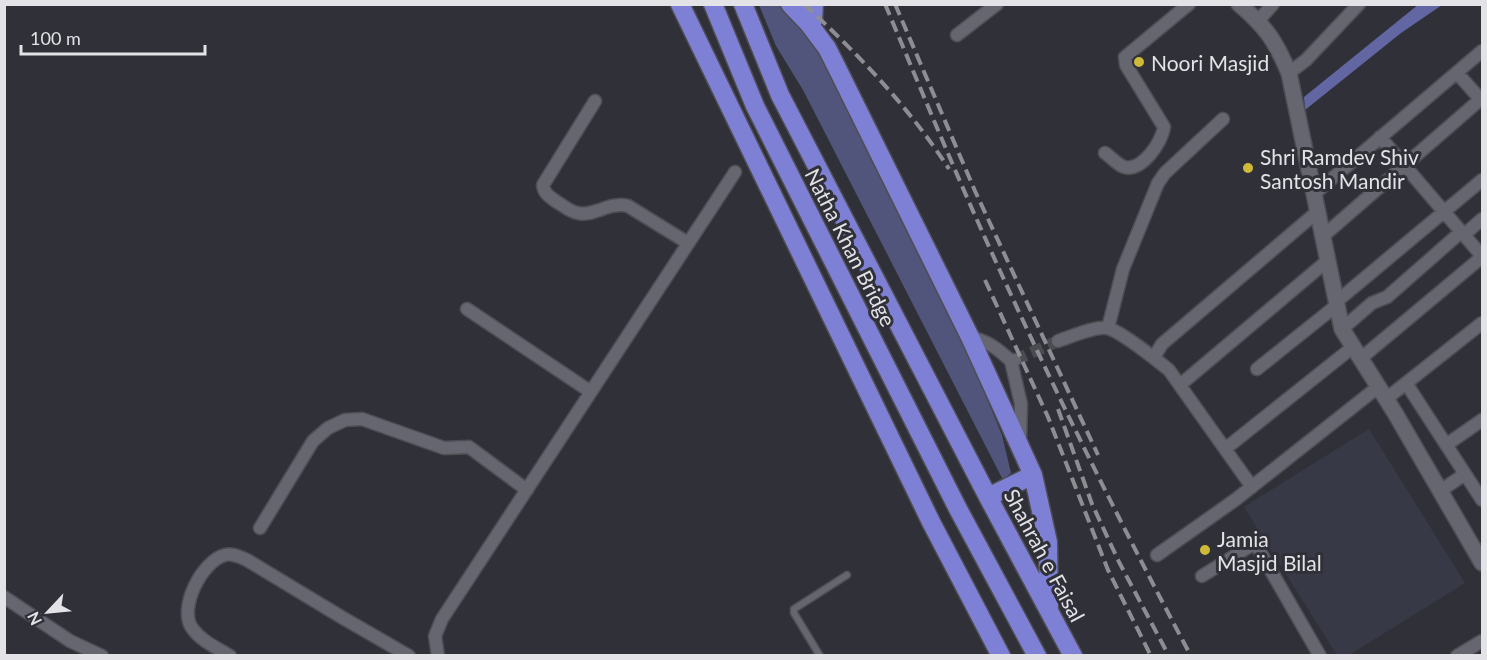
<svg xmlns="http://www.w3.org/2000/svg" width="1487" height="660" font-family="Lato,sans-serif">
  <style>
    .built { fill: #373946 }
    .green { fill: #51547b }
    .water { fill: #6266a3 }
    .lines { fill: none; stroke-linecap: round; stroke-linejoin: round }
    .minor-tunnel { stroke: #4b4c52; stroke-width: 12; stroke-dasharray: 12 6; stroke-linecap: butt }
    .service-casing { stroke: #4d4d53; stroke-width: 9 }
    .minor-casing { stroke: #4d4d53; stroke-width: 15 }
    .tertiary-casing { stroke: #4d4d53; stroke-width: 18 }
    .trunk-casing { stroke: #4d4d53; stroke-width: 21 }
    .service { stroke: #65666f; stroke-width: 6 }
    .minor { stroke: #65666f; stroke-width: 12 }
    .tertiary { stroke: #65666f; stroke-width: 15 }
    .trunk { stroke: #7d80d4; stroke-width: 18 }
    .rail { stroke: #8d8e94; stroke-width: 4; stroke-dasharray: 12 6; stroke-linecap: butt }
    .poi-dot { fill: #ceb938; stroke: #303138; stroke-width: 2 }
    .labels { text-anchor: middle; dominant-baseline: central; stroke-width: 6; stroke-linejoin: round; paint-order: stroke }
    .poi-label { font-size: 21px; fill: #e2e2e7; stroke: #303138; text-anchor: start }
    .street-label { font-size: 21px; fill: #e2e2e7; stroke: #303138 }
  </style>
  <rect width="100%" height="100%" fill="#303138"/>
  <path class="built" d="M1369,429L1465,583L1349,655H1337L1244,507Z"/>
  <path class="green" d="M759,5H811L874,126L1002,435L1011,473L1003,480L803,90L776,46Z"/>
  <path class="water" d="M1419,4L1442,5L1401,33L1305,110L1304,97Z"/>
  <g class="lines">
    <path class="minor-tunnel" d="M1015,360L1058,341"/>
    <defs>
      <path id="service" d="M820,656L794,613V609L847,575"/>
      <path id="minor" d="M1258,21L1273,4
        M957,35L997,4
        M1289,73L1306,60L1359,4
        M1457,73L1482,101
        M595,101L543,185C544,194 550,197 557,202C564,206 570,212 578,213C593,217 610,201 628,206L688,243
        M1380,137L1482,256
        M1105,153C1111,157 1118,165 1124,167C1142,172 1162,142 1164,127L1126,65L1125,57L1189,4
        M1314,194L1482,51
        M1464,235L1482,219
        M1322,237L1482,98
        M1336,302L1482,180
        M467,309L591,392
        M1108,328L1123,269L1158,183L1165,173L1223,119
        M1342,329L1372,303L1387,297L1461,232
        M970,337C988,341 998,349 1011,361L1015,360
        M1058,341C1070,337 1095,326 1107,328C1119,330 1158,361 1169,370L1252,487
        M1154,357L1162,344L1317,212
        M1360,359L1482,257
        M1011,361L1021,404L1020,440
        M1257,369L1337,305
        M1406,383L1482,500
        M1180,385L1327,261
        M1386,399L1482,323
        M1446,445L1482,420
        M1225,449L1353,347
        M1440,491L1465,474
        M260,528L313,441L328,428L345,420L362,419L444,448L469,447L527,490
        M1157,555L1235,500L1378,387
        M1202,576L1255,543L1320,656
        M4,597L70,641L102,656
        M230,656C217,648 201,641 192,628C178,608 202,561 225,555C233,553 240,557 247,560L343,618L409,656
        M438,656L435,636L442,619L735,172
        M1457,656L1482,641"/>
      <path id="tertiary" d="M1239,4C1266,27 1275,40 1289,73L1342,329L1395,413L1482,563"/>
      <path id="trunk" d="M680,4L931,522L1001,656
        M713,4L755,106L957,507L1037,656
        M743,4L780,95L988,497L1073,656
        M790,4L809,24
        M814,4L813,20L809,24L827,48L838,70L970,337L1033,475L1048,542L1049,610
        M988,497L1033,475"/>
    </defs>
    <use href="#service" class="service-casing"/>
    <use href="#minor" class="minor-casing"/>
    <use href="#tertiary" class="tertiary-casing"/>
    <use href="#trunk" class="trunk-casing"/>
    <use href="#service" class="service"/>
    <use href="#minor" class="minor"/>
    <use href="#tertiary" class="tertiary"/>
    <use href="#trunk" class="trunk"/>
    <path class="rail" d="M804,4C858,54 909,107 949,169
      M885,4C920,87 954,170 991,251C1053,388 1120,523 1191,656
      M895,4L975,191L1098,455
      M985,280L1048,417L1108,570L1151,656
      M1058,409L1092,504L1119,562L1169,656"/>
  </g>
  <g class="poi-dot">
    <circle cx="1139" cy="62" r="6"/>
    <circle cx="1248" cy="168" r="6"/>
    <circle cx="1205" cy="550" r="6"/>
  </g>
  <g class="labels">
    <g class="poi-label">
      <text x="1151" y="62">Noori Masjid</text>
      <text x="1260" y="156">Shri Ramdev Shiv<tspan x="1260" dy="24">Santosh Mandir</tspan></text>
      <text x="1217" y="538">Jamia<tspan x="1217" dy="24">Masjid Bilal</tspan></text>
    </g>
    <g class="street-label">
      <text transform="translate(851 247) rotate(63)">Natha Khan Bridge</text>
      <text transform="translate(1045 555) rotate(62)">Shahrah e Faisal</text>
    </g>
  </g>
  <rect width="1487" height="660" fill="none" stroke="#e2e2e7" stroke-width="12"/>
  <g transform="translate(48 612) rotate(244)" stroke="#303138" stroke-width="4.5" paint-order="stroke">
  <path d="M0-4.5L10 22L0 15L-10 22Z" fill="#e2e2e7"/>
  <text y="-9" font-size="16" font-weight="bold" text-anchor="middle" fill="#e2e2e7">N</text>
  </g>
  <path d="M21 45v9h184v-9" fill="none" stroke="#e2e2e7" stroke-width="3"/>
  <text x="30" y="45" font-size="18" fill="#e2e2e7" stroke="#303138" stroke-width="4.5" paint-order="stroke">100 m</text>
</svg>
